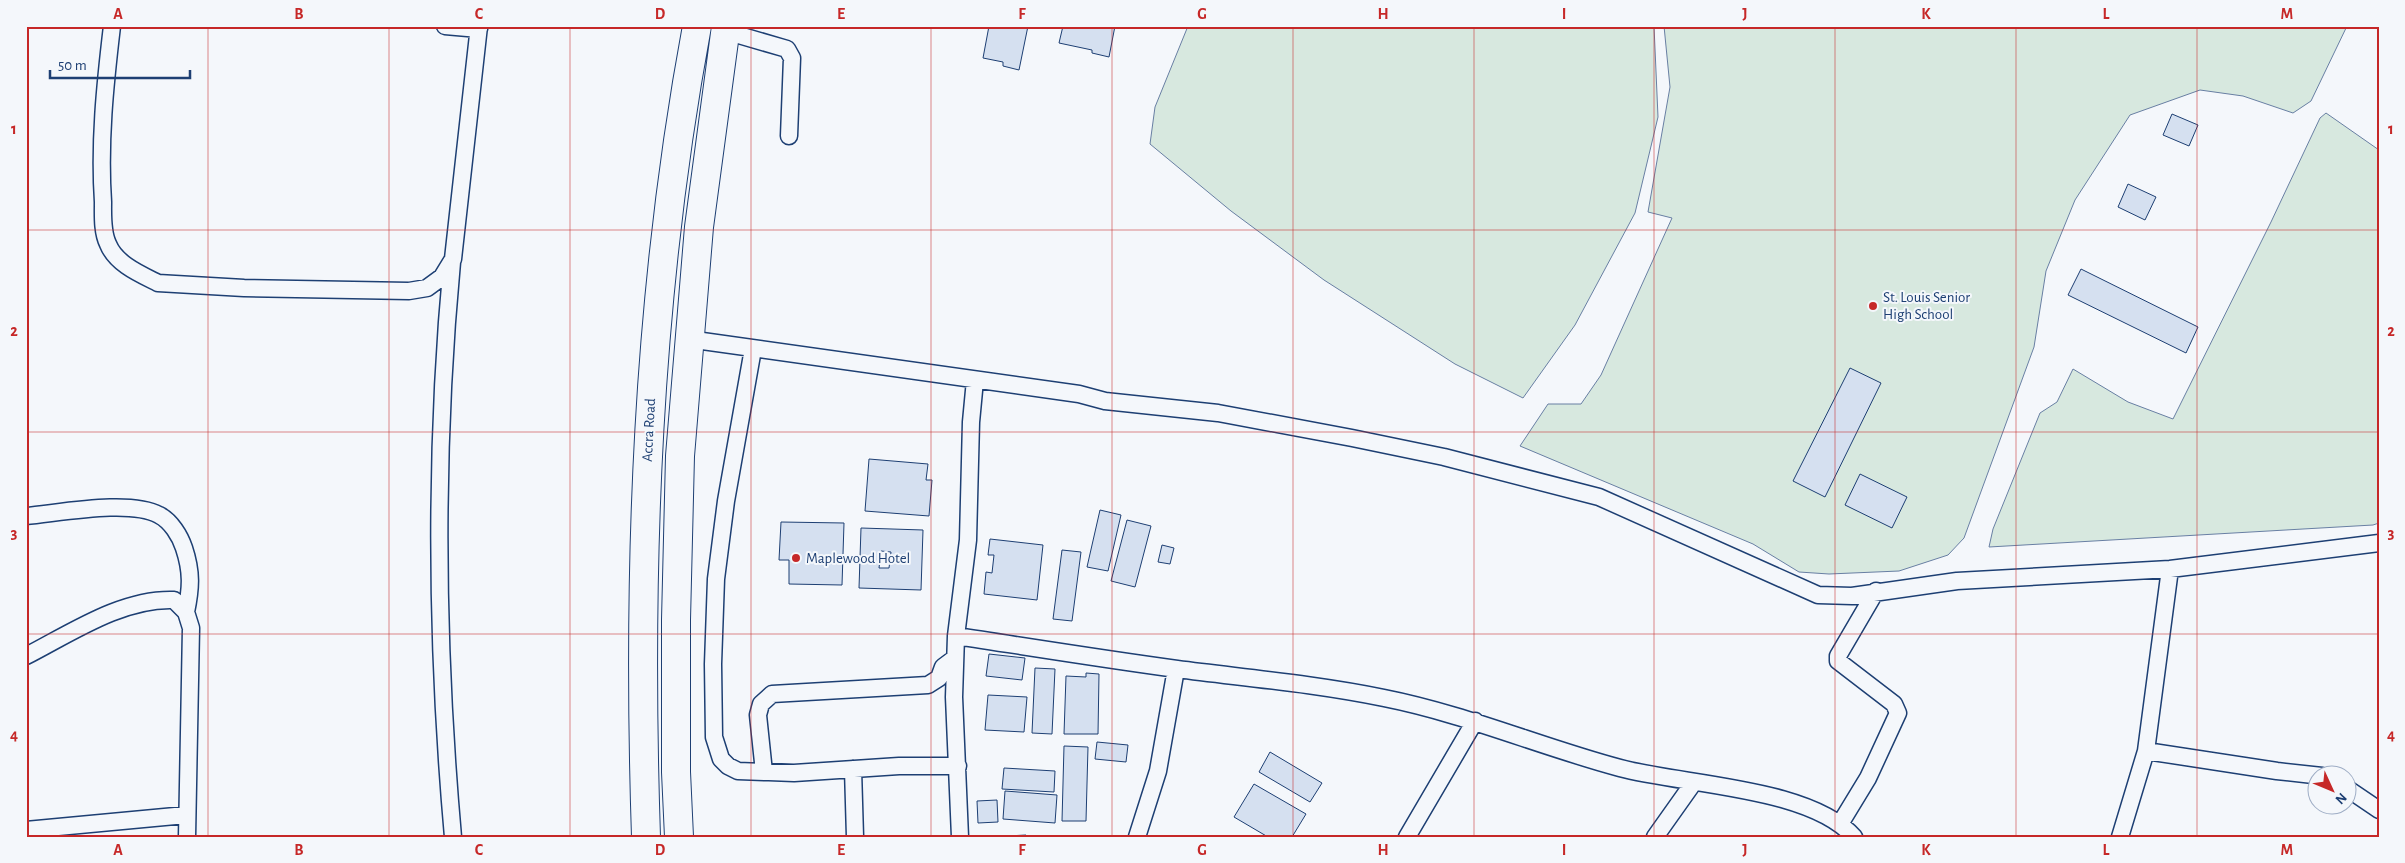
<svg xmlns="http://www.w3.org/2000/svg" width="2405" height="863" font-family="'Alegreya Sans',sans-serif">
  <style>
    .green { fill: #d7e8df; stroke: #687fa3 }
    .building { fill: #d5e0f0; stroke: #1d3f73; fill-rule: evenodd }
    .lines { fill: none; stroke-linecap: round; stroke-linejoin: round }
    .minor-casing { stroke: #1d3f73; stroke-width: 19 }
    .trunk-casing { stroke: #1d3f73; stroke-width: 30 }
    .minor { stroke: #f4f7fb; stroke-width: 16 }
    .trunk { stroke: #f4f7fb; stroke-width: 28 }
    .grid { fill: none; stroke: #c62828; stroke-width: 1; stroke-opacity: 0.55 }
    .poi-dot { fill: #c62828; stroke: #f4f7fb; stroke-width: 2 }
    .labels { text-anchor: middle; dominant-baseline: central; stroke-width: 4; stroke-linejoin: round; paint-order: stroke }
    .poi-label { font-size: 15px; fill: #1d3f73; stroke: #f4f7fb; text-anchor: start }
    .street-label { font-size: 15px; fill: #1d3f73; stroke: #f4f7fb }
    .neatline { fill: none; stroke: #c62828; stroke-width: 2 }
    .grid-label { font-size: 16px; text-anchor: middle; font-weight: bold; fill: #c62828 }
  </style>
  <rect width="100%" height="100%" fill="#f4f7fb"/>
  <path class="green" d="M1188,26H1654L1658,117L1635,213L1575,325L1523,398L1455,364L1324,280L1231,211L1150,144L1155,107Z
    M1664,26H2347L2311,101L2293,113L2243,96L2200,90L2130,115L2075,200L2046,271L2034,347L1964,538L1948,555L1899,571L1829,574L1799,572L1753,544L1520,446L1548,404H1581L1601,375L1672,218L1648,212L1670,87Z
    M2326,113L2379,150V523L2373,525L1989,547L1993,529L2040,413L2057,402L2073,369L2128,402L2173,419L2271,222L2320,118Z"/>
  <path class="building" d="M989,26H1028L1019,70L1003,66V62L983,58Z
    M1063,26H1115L1109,57L1092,53V50L1059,43Z
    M2172,114L2198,125L2189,146L2163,135Z
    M2128,184L2156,197L2145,220L2118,207Z
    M2081,269L2198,327L2186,353L2068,295Z
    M1850,368L1881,383L1825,497L1793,481Z
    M869,459L928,464L926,480H932L929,516L865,511Z
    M1860,474L1907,497L1892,528L1845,505Z
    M1100,510L1121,515L1108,571L1087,567Z
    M1127,520L1151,526L1135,587L1111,581Z
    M781,522L844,523L842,585L789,584V560H779Z
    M861,528L923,530L921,590L859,588ZM881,551L891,552L889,568H879Z
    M990,539L1043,545L1037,600L984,594L986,572L992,573L994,555H988Z
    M1162,545L1174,548L1170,564L1158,562Z
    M1062,550L1081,552L1072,621L1053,619Z
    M989,654L1025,658L1022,680L986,676Z
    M1035,668L1055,669L1052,734L1032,733Z
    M1086,673L1099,674L1098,734H1064L1066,676L1086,677Z
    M988,695L1027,697L1024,732L985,730Z
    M1097,742L1128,745L1126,762L1095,759Z
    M1064,746L1088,747L1086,821H1062Z
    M1270,752L1322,783L1310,802L1259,772Z
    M1004,768L1055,771L1054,792L1002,789Z
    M1254,784L1306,814L1292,837H1268L1234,817Z
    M1005,791L1057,795L1055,823L1003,819Z
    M997,800L998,822L978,823L977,801Z
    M1026,835V837H989Z"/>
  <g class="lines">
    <defs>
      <path id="minor" d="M112,26C105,85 99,143 103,202C103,215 102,232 108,244C116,264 140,274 158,283L244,288L409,291L427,288L442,277L453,259L479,26
        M445,26L479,29
        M725,31L787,49L792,58L789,136
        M452,262C434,453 436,646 453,837
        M688,339L1079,394L1105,401L1218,413L1352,438L1444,457L1599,497L1818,595L1852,596L1957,581L2170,569L2379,543
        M753,349L726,501L716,579L713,664L714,737L721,759L728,766L738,771L794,773L899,766H958
        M26,516C60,513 130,499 159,515C171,521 180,536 184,548C192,572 191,588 186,612
        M956,636C1029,647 1103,659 1177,669C1246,678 1316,684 1384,698C1465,714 1541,747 1620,768C1683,785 1810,787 1854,837
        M26,656C71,633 122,598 174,600L186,612L191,628L187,837
        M2146,751L2277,771L2322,776
        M853,769L855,837
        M764,772L758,715L761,704L772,694L928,685L939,678L943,667L955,658
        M2348,789L2379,810
        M1840,824L1868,778L1898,713L1894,704L1838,661V656L1876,591
        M26,830L186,815
        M960,837L954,697L956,636L968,540L971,422L975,380
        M1137,837L1158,771L1176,669
        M1407,837L1475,721
        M1655,837L1694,782
        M2120,837L2146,751L2170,569"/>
      <path id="trunk" d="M646,837C637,565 647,294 697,26
        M679,837L676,772V620L680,456L699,227L726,26"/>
    </defs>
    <use href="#minor" class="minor-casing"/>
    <use href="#trunk" class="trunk-casing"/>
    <use href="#minor" class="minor"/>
    <use href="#trunk" class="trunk"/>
  </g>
  <path class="grid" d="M208,26V837M389,26V837M570,26V837M751,26V837M931,26V837M1112,26V837M1293,26V837M1474,26V837M1654,26V837M1835,26V837M2016,26V837M2197,26V837M26,230H2379M26,432H2379M26,634H2379"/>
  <g class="poi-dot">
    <circle cx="1873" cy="306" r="5"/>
    <circle cx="796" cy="558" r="5"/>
  </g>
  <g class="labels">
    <g class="poi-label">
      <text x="1883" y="297">St. Louis Senior<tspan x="1883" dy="17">High School</tspan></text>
      <text x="806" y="558">Maplewood Hotel</text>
    </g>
    <g class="street-label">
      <text transform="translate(649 430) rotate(-87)">Accra Road</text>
    </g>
  </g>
  <rect width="2405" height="863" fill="none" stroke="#f4f7fb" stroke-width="55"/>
  <g transform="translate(2332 790) rotate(134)"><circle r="24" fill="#f4f7fb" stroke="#9eadc5"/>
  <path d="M0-4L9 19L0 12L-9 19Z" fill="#c62828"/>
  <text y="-8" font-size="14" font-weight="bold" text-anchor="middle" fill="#1d3f73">N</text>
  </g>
  <path d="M50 70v8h140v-8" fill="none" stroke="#1d3f73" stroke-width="2.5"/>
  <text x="58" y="70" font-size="15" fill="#1d3f73" stroke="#f4f7fb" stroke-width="4" paint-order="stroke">50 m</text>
  <rect x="28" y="28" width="2350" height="808" class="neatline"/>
  <g class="grid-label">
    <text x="118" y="19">A</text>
    <text x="299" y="19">B</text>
    <text x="479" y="19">C</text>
    <text x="660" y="19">D</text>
    <text x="841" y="19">E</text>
    <text x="1022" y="19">F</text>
    <text x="1202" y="19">G</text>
    <text x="1383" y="19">H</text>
    <text x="1564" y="19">I</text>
    <text x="1745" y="19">J</text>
    <text x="1926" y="19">K</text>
    <text x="2106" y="19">L</text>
    <text x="2287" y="19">M</text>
    <text x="14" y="134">1</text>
    <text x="2391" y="134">1</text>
    <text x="14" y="336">2</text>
    <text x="2391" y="336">2</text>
    <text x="14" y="538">3</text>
    <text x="2391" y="538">3</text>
    <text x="14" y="740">4</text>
    <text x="2391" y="740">4</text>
    <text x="118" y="855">A</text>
    <text x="299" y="855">B</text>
    <text x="479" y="855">C</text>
    <text x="660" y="855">D</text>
    <text x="841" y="855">E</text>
    <text x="1022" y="855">F</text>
    <text x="1202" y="855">G</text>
    <text x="1383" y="855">H</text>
    <text x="1564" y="855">I</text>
    <text x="1745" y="855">J</text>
    <text x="1926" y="855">K</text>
    <text x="2106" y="855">L</text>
    <text x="2287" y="855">M</text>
  </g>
</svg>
